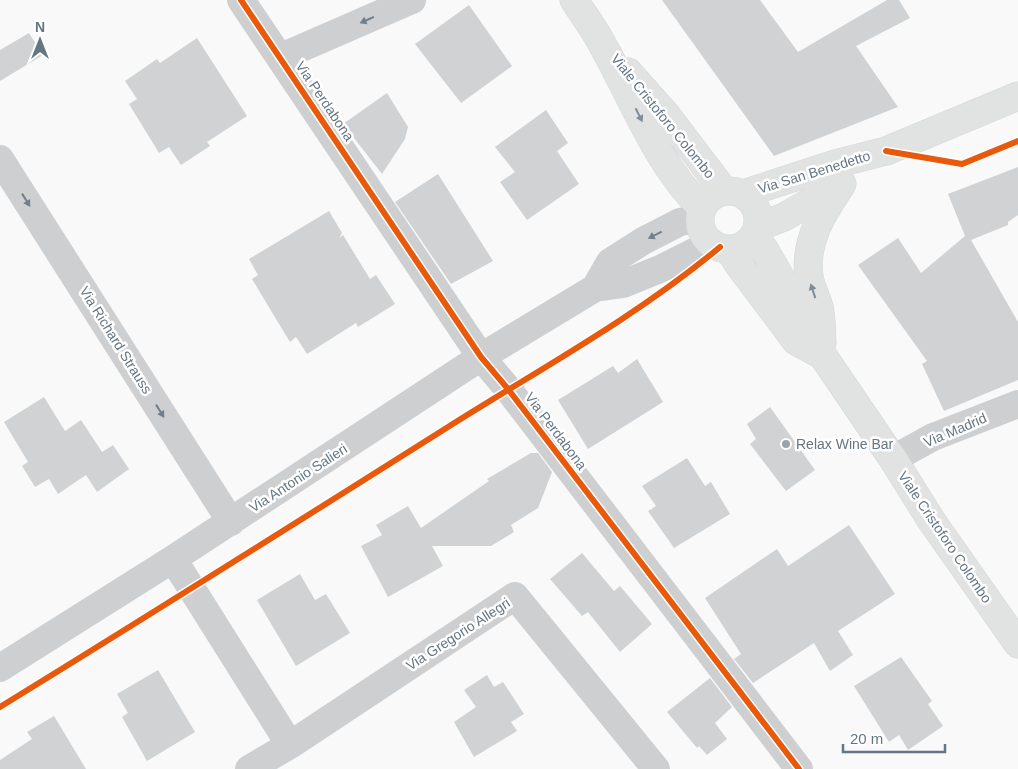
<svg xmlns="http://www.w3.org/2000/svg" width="1018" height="769" font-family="Arial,sans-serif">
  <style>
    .building { fill: #d0d2d3 }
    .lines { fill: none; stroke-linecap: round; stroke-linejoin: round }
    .major-casing { stroke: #d5d6d7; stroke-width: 29 }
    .minor { stroke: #cecfd0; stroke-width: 28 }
    .major { stroke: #e1e2e2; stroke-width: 28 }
    .cycleway-casing { stroke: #fff; stroke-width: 9 }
    .cycleway { stroke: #e8590c; stroke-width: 6 }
    .oneway { fill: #707f8b }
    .oneway2 { fill: #7e8c96 }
    .poi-dot { fill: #99a4ac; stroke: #fff; stroke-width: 2 }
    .labels { text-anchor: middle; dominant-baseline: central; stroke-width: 5; stroke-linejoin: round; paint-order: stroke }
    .street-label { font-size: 14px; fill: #657683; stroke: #fff }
    .poi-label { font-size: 14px; fill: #657683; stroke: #fff; text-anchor: start }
  </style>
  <rect width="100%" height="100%" fill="#f9f9f9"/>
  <path class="building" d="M662,0H760L798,52L887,0H899L910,18L856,46L898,107L774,156Z
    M469,5L512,66L461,103L415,44Z
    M29,33L43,55L0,81V50Z
    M197,38L247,116L207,142L210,146L181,165L169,147L159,153L129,104L137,99L125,81L157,59L160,63Z
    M387,93L408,127L405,139L382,174L343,124Z
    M546,110L568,143L557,151L579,184L527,220L500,182L515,172L495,147Z
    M1018,167V215L1008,222V225L971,240L1018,322V380L944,411L922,364L927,361L858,265L898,238L921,273L965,236L948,194Z
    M438,174L493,261L451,284L395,202Z
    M329,211L342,233L339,238L343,235L370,279L376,275L395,304L358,327L356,323L307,354L296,337L290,342L276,319L252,279L258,275L249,259Z
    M637,359L663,402L588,449L558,400L613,366L618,373Z
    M44,397L65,431L81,420L102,452L113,445L129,469L97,492L86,475L58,494L49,479L35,487L22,466L28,462L4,422Z
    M770,407L815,470L786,491L750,444L756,439L747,424Z
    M531,453H538L552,472L538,508L511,525L514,532L491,546H432L443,566L388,597L361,546L382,535L376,525L408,506L421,528L489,481L487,479Z
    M687,458L705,486L711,482L730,514L674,548L648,511L656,506L642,486Z
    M849,525L895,594L838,631L853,655L830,671L814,643L753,683L734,659L741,654L705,598L777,549L788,566Z
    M582,553L614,591L620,586L652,624L620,652L588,612L582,616L550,579Z
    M300,574L315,600L326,594L350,633L296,666L257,600Z
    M901,657L932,701L928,704L943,726L908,750L899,735L889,742L854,686Z
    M158,670L195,732L147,761L122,717L128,713L117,694Z
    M487,675L494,687L503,682L524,714L511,722L517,731L474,757L454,722L476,707L464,690Z
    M710,678L732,707L715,723L727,739L707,755L699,746L697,748L667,712Z
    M54,716L86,769H0V760L32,739L27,732Z"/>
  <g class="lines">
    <defs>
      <path id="major" d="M574,0C583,14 593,27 601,42C633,98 655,162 702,208
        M628,72L668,117L724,191
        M700 220a29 29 0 1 1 58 0a29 29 0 1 1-58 0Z
        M743,194L835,164L886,151L1018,96
        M758,227L784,217L838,186
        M754,236L764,249L816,339L823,356L893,459L931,520L1018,644
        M729,249L739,265L796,341L818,353
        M822,342C821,330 822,318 819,307C816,297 811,287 809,277C804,241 823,212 842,184"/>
    </defs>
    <use href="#major" class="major-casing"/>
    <path class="minor" d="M241,0L481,357L508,389L799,769
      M281,57L412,0
      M0,159L231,522
      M595,288L610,262L643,241L680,222L700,218
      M893,459L933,437L1018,404
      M173,559L290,745
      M0,668L173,559L481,357L595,288L623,284L660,269L712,243
      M249,769L290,745L515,596L656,769"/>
    <use href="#major" class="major"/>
    <defs>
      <path id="cycleway" d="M241,0L481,357L508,389L799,769
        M886,151L962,164L1018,141
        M0,707C150,615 299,521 448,427C540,369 636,317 720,247"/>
    </defs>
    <use href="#cycleway" class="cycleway-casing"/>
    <use href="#cycleway" class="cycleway"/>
  </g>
  <defs><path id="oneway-solid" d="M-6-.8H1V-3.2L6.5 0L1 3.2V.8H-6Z" transform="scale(1.25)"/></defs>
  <g class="oneway">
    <use href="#oneway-solid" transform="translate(367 20) rotate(156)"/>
    <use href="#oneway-solid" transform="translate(26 200) rotate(58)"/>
    <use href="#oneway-solid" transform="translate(655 235) rotate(153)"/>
    <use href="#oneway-solid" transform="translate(160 411) rotate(58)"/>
  </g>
  <g class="oneway2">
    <use href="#oneway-solid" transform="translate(639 115) rotate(63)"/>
    <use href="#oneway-solid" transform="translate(813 291) rotate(-108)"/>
  </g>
  <circle class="poi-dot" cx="786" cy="444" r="5"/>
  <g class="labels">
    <g class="street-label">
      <text transform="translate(325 101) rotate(56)">Via Perdabona</text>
      <text transform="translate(663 116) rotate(51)">Viale Cristoforo Colombo</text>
      <text transform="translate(814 172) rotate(-17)">Via San Benedetto</text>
      <text transform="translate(116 340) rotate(58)">Via Richard Strauss</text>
      <text transform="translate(955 430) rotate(-23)">Via Madrid</text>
      <text transform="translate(556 431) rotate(53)">Via Perdabona</text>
      <text transform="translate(298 478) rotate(-33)">Via Antonio Salieri</text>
      <text transform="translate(945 537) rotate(56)">Viale Cristoforo Colombo</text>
      <text transform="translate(458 634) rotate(-33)">Via Gregorio Allegri</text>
    </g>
    <g class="poi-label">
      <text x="796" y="444">Relax Wine Bar</text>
    </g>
  </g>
  <g transform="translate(40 40)" stroke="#ffffff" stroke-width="4" paint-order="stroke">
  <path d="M0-4L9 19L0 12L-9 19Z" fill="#657683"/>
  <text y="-8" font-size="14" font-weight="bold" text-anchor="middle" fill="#657683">N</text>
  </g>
  <path d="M843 744v8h102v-8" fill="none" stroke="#657683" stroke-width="2.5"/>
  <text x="850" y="744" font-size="15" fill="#657683" stroke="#ffffff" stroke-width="4" paint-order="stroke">20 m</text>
</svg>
